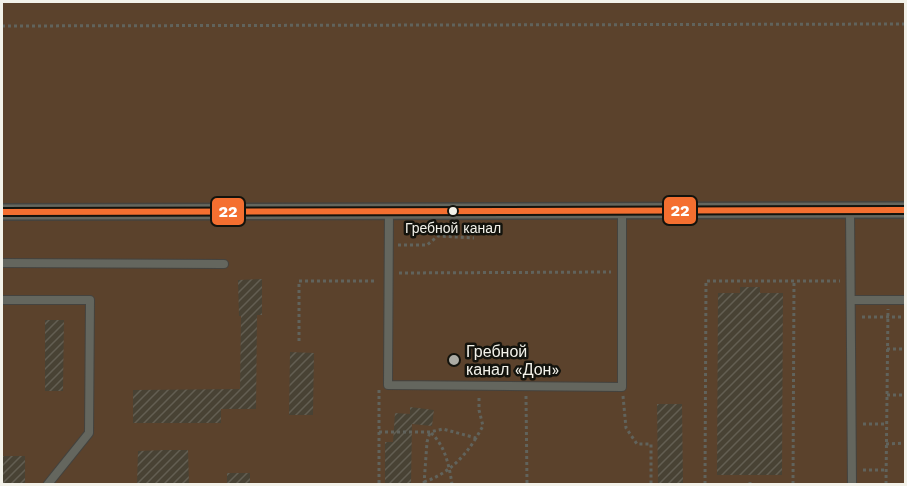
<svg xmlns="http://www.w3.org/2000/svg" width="907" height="486" font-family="'Work Sans',sans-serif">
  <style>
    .pitch { fill: #5b422c }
    .building { fill: url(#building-hatch) }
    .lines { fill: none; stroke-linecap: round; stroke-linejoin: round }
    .lane-casing { stroke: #44433f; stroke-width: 10 }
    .street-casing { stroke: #44433f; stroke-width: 18 }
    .path { stroke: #61635c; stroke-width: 3; stroke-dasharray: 3 3; stroke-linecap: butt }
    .lane { stroke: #64665e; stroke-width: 8 }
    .street { stroke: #64665e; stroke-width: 15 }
    .bus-1-casing { stroke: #13130d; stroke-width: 10 }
    .bus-1 { stroke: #f46f30; stroke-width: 6 }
    .bus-dot { fill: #f3f2ea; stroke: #13130d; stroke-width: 2 }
    .poi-dot { fill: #acaba4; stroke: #13130d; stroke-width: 2 }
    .labels { text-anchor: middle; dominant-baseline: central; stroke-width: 5; stroke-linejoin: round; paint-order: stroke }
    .bus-label { font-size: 14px; fill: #f3f2ea; stroke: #13130d }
    .poi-label { font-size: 16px; fill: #f3f2ea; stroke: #13130d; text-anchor: start }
    .line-badge { stroke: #13130d; stroke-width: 2 }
    .badge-label { font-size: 16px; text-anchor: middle; font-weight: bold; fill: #fff }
  </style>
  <defs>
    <pattern id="building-hatch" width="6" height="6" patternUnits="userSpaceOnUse" patternTransform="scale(1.5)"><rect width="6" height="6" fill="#484234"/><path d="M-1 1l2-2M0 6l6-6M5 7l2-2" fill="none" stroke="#635e52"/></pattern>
  </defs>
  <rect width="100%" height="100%" fill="#282822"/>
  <path class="pitch" d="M2,2H905V484H2Z"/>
  <path class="building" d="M262,279V315H257L256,409H221V423H133V390L240,389L241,316H239L238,280Z
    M740,287H760V293H783L782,475H717L718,293H740Z
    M45,320H64L63,391H45Z
    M290,352L314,353L313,415H289Z
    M657,404H682L683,484H658Z
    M410,407L434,410L432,426L412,424L411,484H385V442H393L395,413L410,414Z
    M165,450H188L189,484H137L138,451Z
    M2,456H25V484H2Z
    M227,473H250V484H227Z"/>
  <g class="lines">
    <defs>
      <path id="lane" d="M850,210L852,484
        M389,211L388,385L622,387V211
        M2,263L224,264
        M2,300H90L89,433L48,484
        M851,300H906"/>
      <path id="street" d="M2,212L906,210"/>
    </defs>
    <use href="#lane" class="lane-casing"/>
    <use href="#street" class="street-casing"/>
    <path class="path" d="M2,26L906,24
      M398,245H427L438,236L474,238
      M399,273L611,272
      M862,317H906
      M299,341V281H377
      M887,349H906
      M379,390V484
      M887,395H906
      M526,396L527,484
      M623,396L626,428L637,444H651V484
      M863,424H886
      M379,432H430L443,429L476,438L483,426L479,410V398
      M886,444L906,443
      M863,470H886
      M424,482C447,474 463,459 476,438
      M424,484L427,442L430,432C445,445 449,465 452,484
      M705,484L706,281H840
      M750,484V482
      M793,484L794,281
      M886,484L888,309"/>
    <use href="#lane" class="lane"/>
    <use href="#street" class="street"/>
    <defs>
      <path id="bus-1" d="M2,212L906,210"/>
    </defs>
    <use href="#bus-1" class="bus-1-casing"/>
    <use href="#bus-1" class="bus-1"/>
  </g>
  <circle class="bus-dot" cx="453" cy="211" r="5"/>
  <circle class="poi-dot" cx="454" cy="360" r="6"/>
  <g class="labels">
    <g class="bus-label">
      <text x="453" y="228">Гребной канал</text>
    </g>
    <g class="poi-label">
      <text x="466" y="351">Гребной<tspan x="466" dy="18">канал «Дон»</tspan></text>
    </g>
  </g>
  <g class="line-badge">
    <rect x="663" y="196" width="34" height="29" rx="6" fill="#f46f30"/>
    <rect x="211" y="197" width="34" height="29" rx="6" fill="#f46f30"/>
  </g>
  <g class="badge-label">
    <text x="680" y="216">22</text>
    <text x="228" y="217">22</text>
  </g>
  <rect width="907" height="486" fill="none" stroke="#f3f2ea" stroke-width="6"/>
</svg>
